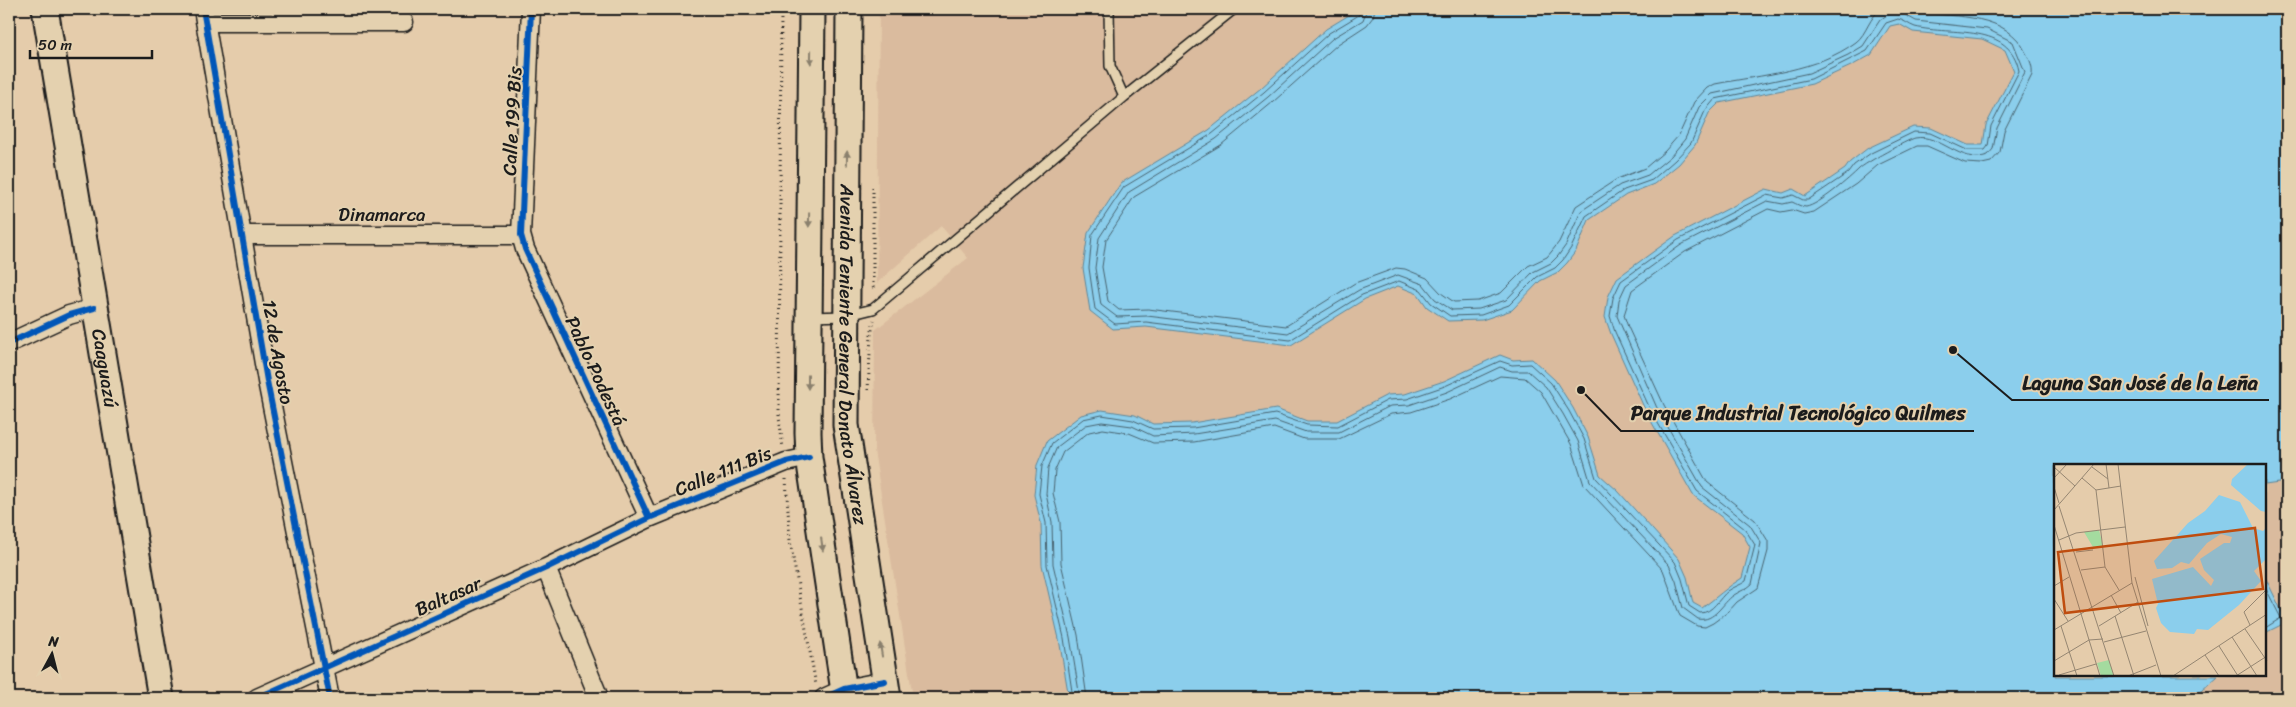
<svg xmlns="http://www.w3.org/2000/svg" width="2296" height="707" font-family="Sriracha,sans-serif">
  <style>
    .built { fill: #dabb9e; fill-rule: evenodd }
    .water { fill: #8bceec; stroke: #5f8799 }
    .lines { fill: none; stroke-linecap: round; stroke-linejoin: round }
    .shore { stroke: #48636f; stroke-width: 1 }
    .lane-casing { stroke: #1c1c1c; stroke-width: 12 }
    .street-casing { stroke: #1c1c1c; stroke-width: 21 }
    .secondary-casing { stroke: #1c1c1c; stroke-width: 29 }
    .path { stroke: #1c1c1c; stroke-width: 3; stroke-dasharray: 1 4; stroke-linecap: butt }
    .lane { stroke: #e4d1af; stroke-width: 9 }
    .street { stroke: #e4d1af; stroke-width: 18 }
    .secondary { stroke: #e4d1af; stroke-width: 25 }
    .cycleway-casing { stroke: #e4d1af; stroke-width: 9 }
    .cycleway { stroke: #0057b8; stroke-width: 6 }
    .oneway { fill: #8a806d }
    .labels { text-anchor: middle; dominant-baseline: central; stroke-width: 4; stroke-linejoin: round; paint-order: stroke }
    .street-label { font-size: 19px; fill: #1c1c1c; stroke: #e4d1af }
    .inset-road { fill: none; stroke: #958672; stroke-width: 1 }
    .view { fill: #bf4d0f; fill-opacity: 0.15; stroke: #bf4d0f; stroke-width: 2.5 }
    .inset-edge { fill: none; stroke: #1c1c1c; stroke-width: 2.5 }
    .leader { fill: none; stroke: #1c1c1c; stroke-width: 2 }
    .callout-dot { fill: #1c1c1c; stroke: #e4d1af; stroke-width: 2 }
    .callout-label { font-size: 20px; text-anchor: middle; font-weight: bold; fill: #1c1c1c; stroke: #e4d1af; stroke-width: 4; stroke-linejoin: round; paint-order: stroke }
  </style>
  <rect width="100%" height="100%" fill="#e5ccab"/>
  <filter id="ink" filterUnits="userSpaceOnUse"><feTurbulence type="fractalNoise" baseFrequency=".02" numOctaves="2"/><feDisplacementMap in="SourceGraphic" scale="10" xChannelSelector="R" yChannelSelector="G"/><feConvolveMatrix kernelMatrix="1 2 1 2 8 2 1 2 1" color-interpolation-filters="sRGB"/></filter>
  <g filter="url(#ink)">
    <path class="built" d="M879,9H2287V698H913L874,450L875,330L968,258L941,226L877,283ZM2055,466H2265V676H2055Z"/>
    <path class="water" d="M1359,9H2287V477L2279,483L2265,485V466H2055V676H2218L2193,698H1069L1059,639L1042,565L1041,523L1034,495L1037,465L1047,441L1081,415L1102,410L1135,415L1153,424L1192,423L1276,409L1307,421H1337L1387,395L1405,394L1444,381L1500,355L1513,360L1532,359L1555,380L1573,408L1588,437L1600,475L1618,491L1679,559L1687,577L1693,603L1702,608C1716,598 1727,587 1742,578L1750,547L1742,533L1693,495L1647,414L1611,334L1605,317L1608,297L1617,278L1675,236L1766,189L1783,193L1793,189L1805,196L1845,169L1850,162L1868,148L1913,127L1931,128L1968,145H1983L1986,125L2014,71L2005,50L1982,39L1913,32L1899,24L1890,26L1871,55L1853,65L1812,84L1719,103L1709,113L1695,145L1679,164L1654,184L1626,195L1589,220L1576,251L1567,263L1558,272L1540,281L1512,310L1482,320L1448,321L1427,307L1418,294L1398,286L1365,299L1291,345L1146,327L1113,329L1090,311L1083,268L1088,233L1121,183L1209,130L1261,88L1326,29Z
      M2265,577L2287,622L2265,633Z"/>
    <g class="lines">
      <path class="shore" d="M1375,9L1373,17L1367,25L1338,44L1273,102L1221,145L1134,197L1106,240L1102,267L1108,301L1119,310L1148,309L1286,326L1355,283L1396,268L1405,269L1427,278L1441,293L1454,302L1478,301L1501,293L1528,266L1547,257L1552,251L1559,242L1576,206L1617,179L1645,168L1665,151L1679,135L1694,102L1707,88L1715,84C1762,75 1817,71 1856,42C1867,34 1869,16 1882,9
        M2265,587L2281,618L2265,628
        M1073,698L1064,638L1047,565L1046,523L1039,494L1042,466L1052,443L1083,419L1102,415L1133,420L1153,429L1193,428L1275,414L1307,425L1338,426L1388,400L1407,399L1445,386L1500,361L1512,365L1530,364L1551,383L1569,411L1584,439L1596,478L1675,562L1682,579L1689,606L1700,613C1713,613 1719,598 1728,591C1733,587 1741,585 1746,581L1755,545L1745,529L1697,491L1651,411L1615,332L1610,316L1613,298L1621,281L1678,240L1766,195L1783,198L1793,195L1803,200H1808L1848,173L1854,165L1871,153L1914,132L1930,133L1967,150H1985L1988,146L1991,126L2019,71C2010,22 1952,36 1915,27C1909,25 1904,20 1898,19L1886,23L1867,51L1811,79L1715,99L1705,111L1691,143L1675,160L1652,180L1624,190L1586,216L1571,248L1563,260L1555,268L1537,277L1509,305L1481,315L1450,316L1431,303L1421,290L1399,281L1362,295L1290,340L1146,322L1115,324L1095,309L1089,268L1092,235L1124,187L1212,134L1264,92L1329,33L1359,15L1361,9
        M1080,698L1070,637L1053,564L1052,522L1046,494L1048,468L1057,447L1086,425L1102,422L1132,426L1153,436L1194,434L1275,421L1306,432H1339L1390,406L1409,405L1447,392L1500,367L1512,371H1528L1546,387L1563,414L1578,441L1590,481L1669,565L1676,581L1683,608L1698,619C1715,622 1722,603 1734,595C1740,591 1747,589 1752,584L1761,543L1750,525L1702,487L1657,408L1617,316L1619,300L1626,285L1681,245L1767,201L1783,204L1792,202C1797,204 1801,207 1806,207C1819,205 1850,178 1859,169C1865,163 1907,140 1915,138C1940,133 1960,165 1988,155L1993,149L1997,128L2025,72L2013,42L1987,29L1916,21L1900,12L1887,15L1880,20L1863,46L1848,55L1809,73L1712,94L1699,107L1685,139L1671,156L1648,175L1620,185L1581,211L1566,245L1558,256L1551,263L1533,272L1506,300L1479,309L1452,310L1435,299L1423,284L1398,275L1359,290L1288,333L1147,316L1117,317L1101,305L1095,268L1099,238L1129,192L1216,139L1268,97L1333,38L1363,20L1367,9
        M1087,698L1078,635L1061,563L1060,522L1053,493L1055,470L1063,452L1089,432L1103,429L1129,433L1153,443L1194,442L1274,428L1304,439H1339L1391,414L1411,412L1450,399L1500,376L1525,378L1541,392L1571,444L1584,485L1663,570L1680,616L1697,626L1705,627L1713,623L1728,612L1737,602L1758,588L1768,551V541L1755,520L1707,482L1664,405L1628,327L1624,315L1632,290L1685,252L1768,209L1781,212L1792,210L1804,214L1814,212L1856,184L1878,165L1917,146H1927L1965,163L1982,164L1991,162L2000,152L2004,131L2032,75C2033,66 2030,60 2026,53C2008,13 1956,17 1919,13L1911,9"/>
      <defs>
        <path id="lane" d="M1109,9L1110,66L1124,97
          M811,317L845,316L873,309L1124,97L1234,9"/>
        <path id="street" d="M203,9L267,381L330,698
          M531,9L521,235L525,249L649,518
          M205,22H404
          M243,235H521
          M9,343L69,315L94,308
          M546,568L599,698
          M257,698L546,568L649,518L786,462L809,457
          M824,698L844,689L885,681"/>
        <g id="secondary">
          <path id="s1" d="M45,9L161,698"/>
          <path d="M812,9L808,433L809,457L845,698"/>
          <path id="s2" d="M849,9L846,425L888,698"/>
        </g>
      </defs>
      <use href="#lane" class="lane-casing"/>
      <use href="#street" class="street-casing"/>
      <use href="#secondary" class="secondary-casing"/>
      <path class="path" d="M781,9L779,416L783,448
        M873,187V287L875,291
        M868,390L871,335L874,320
        M786,479L790,541L816,685"/>
      <use href="#lane" class="lane"/>
      <use href="#street" class="street"/>
      <use href="#secondary" class="secondary"/>
      <defs>
        <path id="cycleway" d="M203,9L267,381L330,698
          M531,9L521,235L525,249L649,518
          M9,343L69,315L94,308
          M257,698L546,568L649,518L786,462L809,457
          M824,698L844,689L885,681"/>
      </defs>
      <use href="#cycleway" class="cycleway-casing"/>
      <use href="#cycleway" class="cycleway"/>
    </g>
    <defs><path id="oneway-solid" d="M-6-.8H1V-3.2L6.5 0L1 3.2V.8H-6Z" transform="scale(1.25)"/></defs>
    <g class="oneway">
      <use href="#oneway-solid" transform="translate(811 57) rotate(91)"/>
      <use href="#oneway-solid" transform="translate(847 158) rotate(-89)"/>
      <use href="#oneway-solid" transform="translate(809 220) rotate(91)"/>
      <use href="#oneway-solid" transform="translate(808 382) rotate(90)"/>
      <use href="#oneway-solid" transform="translate(822 544) rotate(82)"/>
      <use href="#oneway-solid" transform="translate(881 650) rotate(-99)"/>
    </g>
  </g>
  <g class="labels">
    <g class="street-label">
      <text transform="translate(512 121) rotate(-87)">Calle 199 Bis</text>
      <text x="382" y="214">Dinamarca</text>
      <text transform="translate(278 352) rotate(80)">12 de Agosto</text>
      <text stroke="none"><textPath href="#s2" startOffset="346">Avenida Teniente General Donato Álvarez</textPath></text>
      <text stroke="none"><textPath href="#s1" startOffset="364">Caaguazú</textPath></text>
      <text transform="translate(596 371) rotate(65)">Pablo Podestá</text>
      <text transform="translate(723 471) rotate(-22)">Calle 111 Bis</text>
      <text transform="translate(448 596) rotate(-24)">Baltasar</text>
    </g>
  </g>
  <g transform="translate(2054 464)">
    <rect width="212" height="212" fill="#e5ccab"/>
    <path d="M45,66L49,82L39,83L30,68ZM55,196L60,212H47L43,199Z" fill="#a4db9f"/>
    <path d="M194,0H212V48L207,47L177,21L178,15ZM165,31L186,38L199,64L209,67L212,64V95L200,107L207,117L185,141L154,166L143,165L140,170L116,168L107,159L102,144L104,140L98,115L139,103L157,122L160,116L150,106L146,95L170,79H176L178,73L167,70L153,79L135,100L127,98L118,104L103,105L100,97L134,59L151,47Z" fill="#8bceec"/>
    <path class="inset-road" d="M52,0L55,24M64,0L78,119L107,212M0,3L21,22M38,3L54,15M0,14L13,0M28,14L42,26L67,22M0,23L5,39M42,26L51,103L65,126M5,42L60,212M0,46L40,0M0,61L46,212M5,76L22,69L71,63M22,88L39,86M27,106L51,103M81,113L94,162M0,122L15,113M57,131L67,149M0,135L14,157M61,152L80,212M196,161L190,148L213,125M7,162L23,212M45,162L84,138M191,165L213,197M0,166L78,119M178,173L203,212M50,178L92,167M165,182L184,212M151,191L165,212M0,197L35,176L49,175M5,211L42,200M74,212L102,201M119,212L213,150M182,212L213,192"/>
    <path class="view" d="M201,64L209,125L11,149L4,88Z"/>
    <rect width="212" height="212" class="inset-edge"/>
  </g>
  <path class="leader" d="M1953 350L2012 400H2269M1581 390L1621 431H1974"/>
  <g class="callout-dot">
    <circle cx="1953" cy="350" r="5"/>
    <circle cx="1581" cy="390" r="5"/>
  </g>
  <g class="callout-label">
    <text x="2140" y="390">Laguna San José de la Leña</text>
    <text x="1798" y="420">Parque Industrial Tecnológico Quilmes</text>
  </g>
  <rect width="2296" height="707" fill="none" stroke="#e4d1af" stroke-width="30"/>
  <rect x="15" y="15" width="2266" height="677" fill="none" stroke="#1c1c1c" stroke-width="2" filter="url(#ink)"/>
  <g transform="translate(52 654) rotate(7)" stroke="#e4d1af" stroke-width="4" paint-order="stroke">
  <path d="M0-4L9 19L0 12L-9 19Z" fill="#1c1c1c"/>
  <text y="-8" font-size="14" font-weight="bold" text-anchor="middle" fill="#1c1c1c">N</text>
  </g>
  <path d="M30 50v8h122v-8" fill="none" stroke="#1c1c1c" stroke-width="2.5"/>
  <text x="38" y="50" font-size="15" fill="#1c1c1c" stroke="#e4d1af" stroke-width="4" paint-order="stroke">50 m</text>
</svg>
